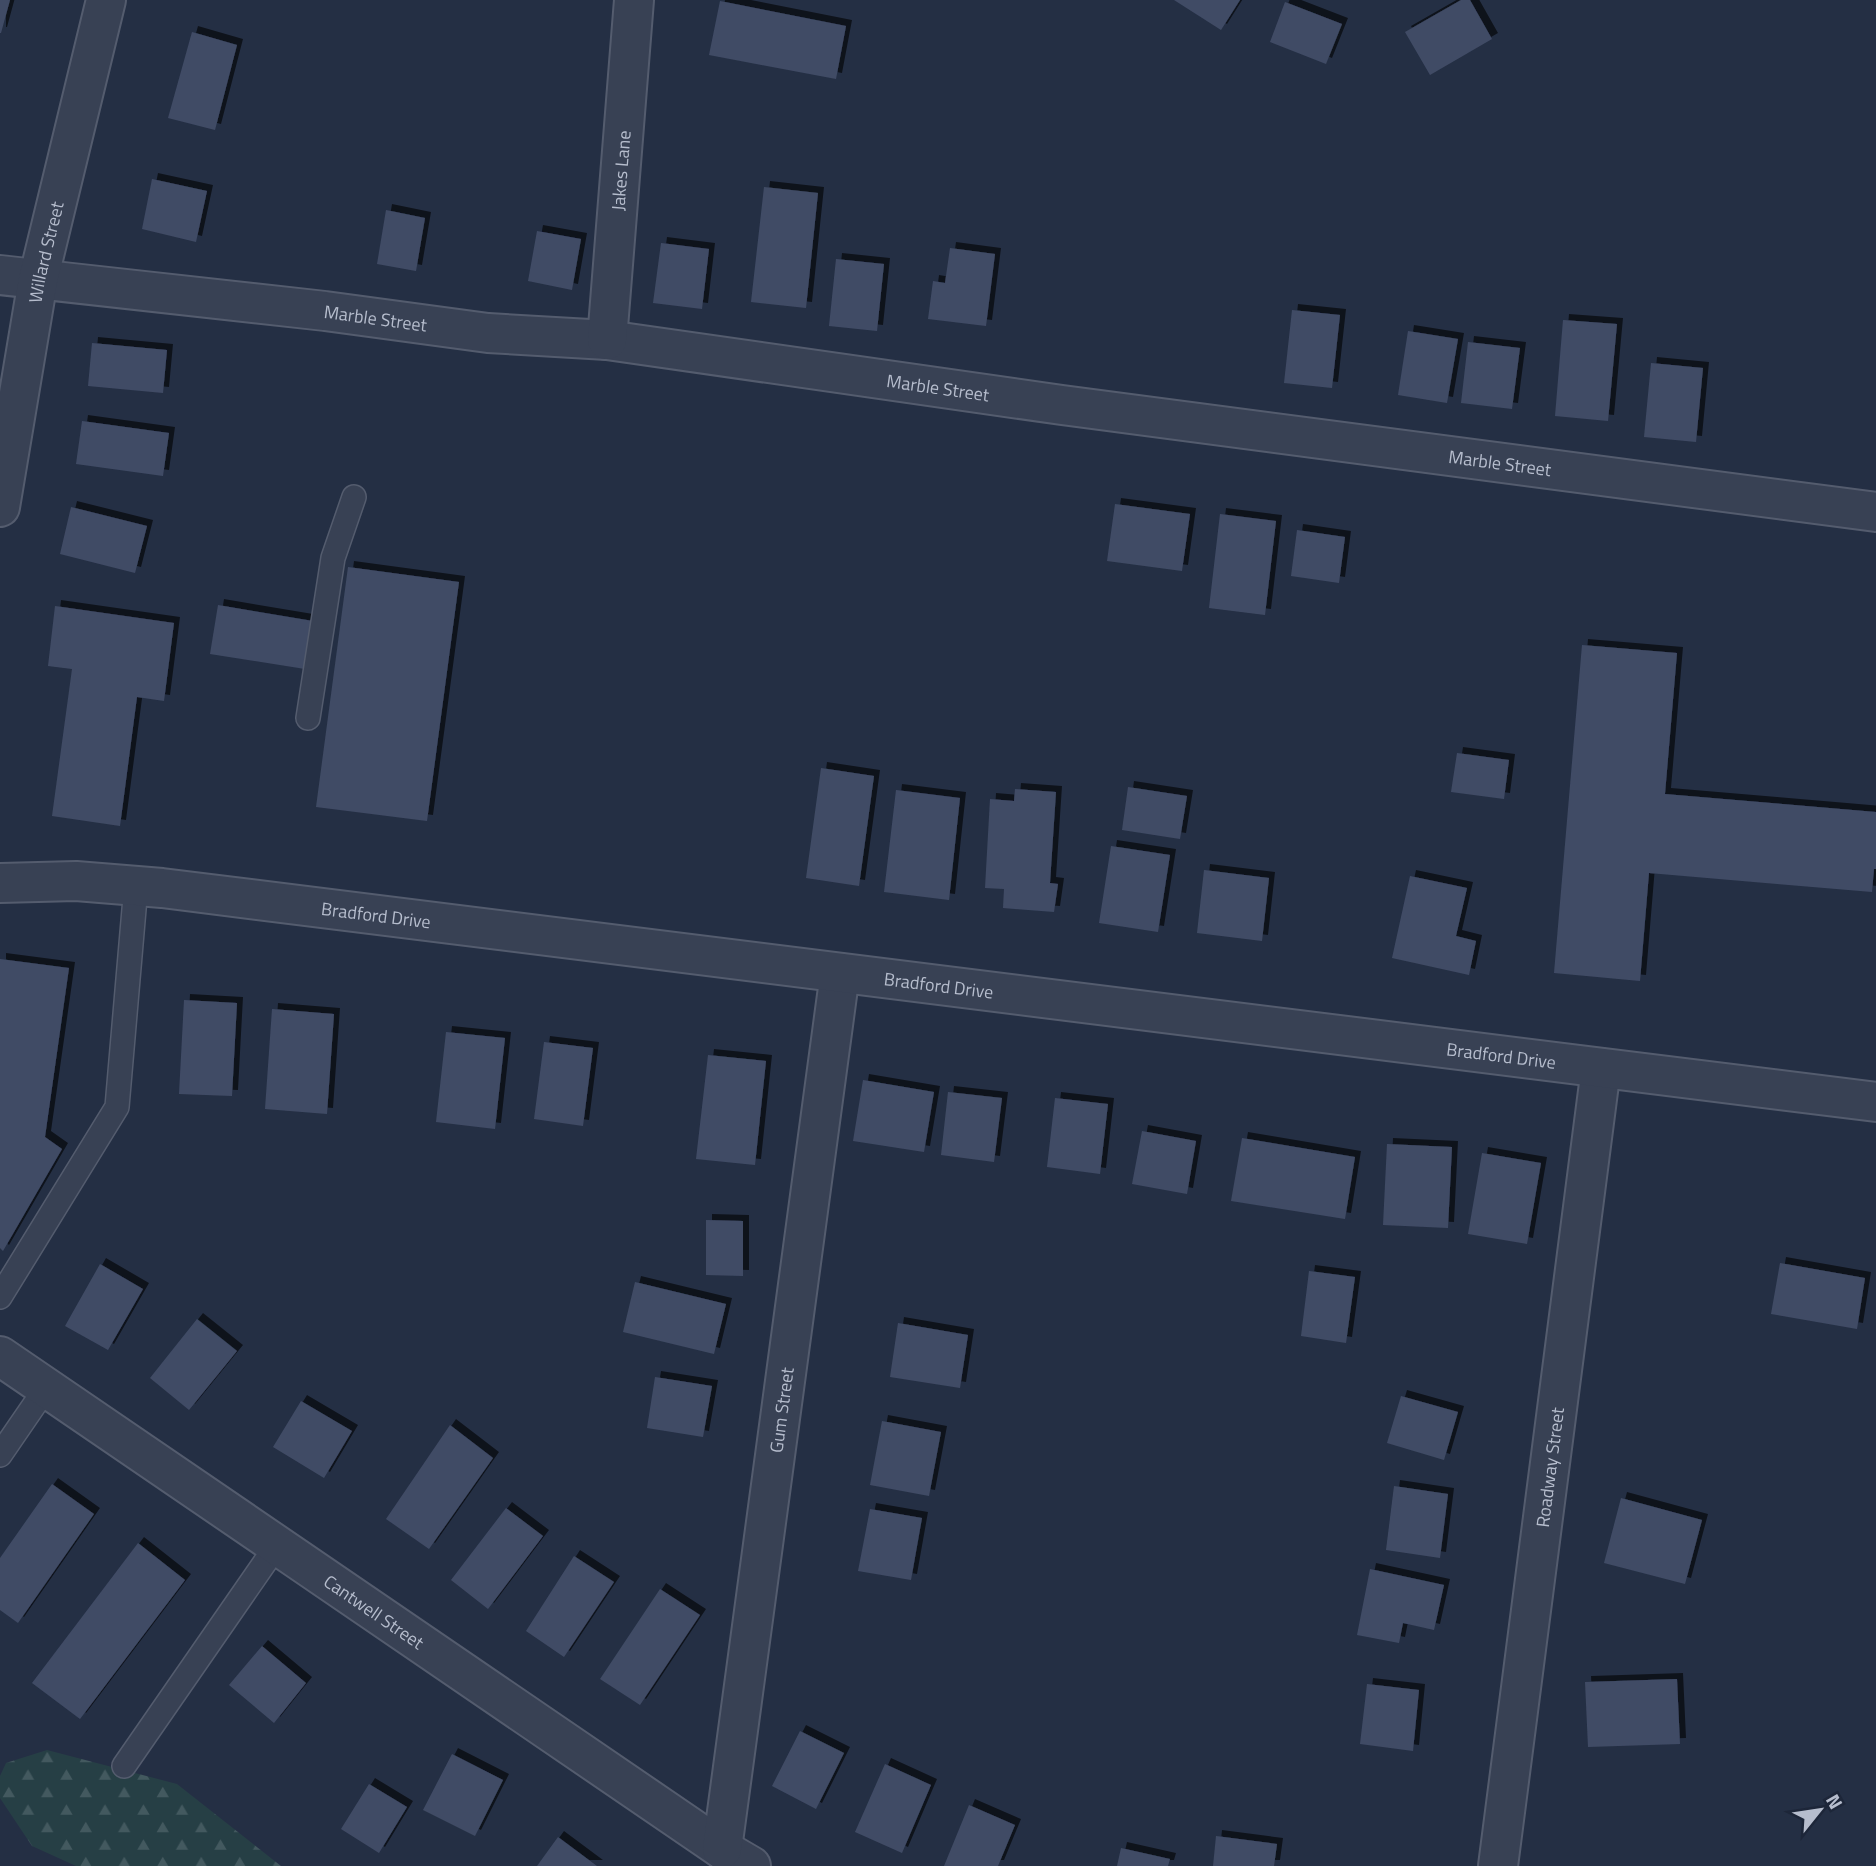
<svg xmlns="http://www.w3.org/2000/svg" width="1876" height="1866" font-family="'Titillium Web',sans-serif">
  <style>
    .forest { fill: url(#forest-firs) }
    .building { fill: #404b65; filter: url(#shadow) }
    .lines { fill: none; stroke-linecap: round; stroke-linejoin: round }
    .service-casing { stroke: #545c6e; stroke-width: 26 }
    .minor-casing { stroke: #545c6e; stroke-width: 42 }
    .tertiary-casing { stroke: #545c6e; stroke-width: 42 }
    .service { stroke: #384154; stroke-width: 23 }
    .minor { stroke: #384154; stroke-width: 38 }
    .tertiary { stroke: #384154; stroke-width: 38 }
    .labels { text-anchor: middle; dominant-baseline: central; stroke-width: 5; stroke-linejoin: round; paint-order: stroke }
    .street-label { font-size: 18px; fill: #b6bdcd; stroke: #1d2639 }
  </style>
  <defs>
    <pattern id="forest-firs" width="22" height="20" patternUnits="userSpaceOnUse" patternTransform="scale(1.75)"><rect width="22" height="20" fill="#263f45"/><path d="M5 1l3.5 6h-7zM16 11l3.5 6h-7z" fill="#43595f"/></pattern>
    <filter id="shadow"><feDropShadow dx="6" dy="-6" stdDeviation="0" flood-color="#0009"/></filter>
  </defs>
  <rect width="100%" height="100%" fill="#242f44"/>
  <path class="forest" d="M47,1750L177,1784L281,1866H76L32,1846L0,1798V1776L6,1763Z"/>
  <path class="building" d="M0,0H10L1,33H0Z
    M1174,0H1240L1221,30Z
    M1461,0H1470L1492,39L1430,75L1405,32Z
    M720,1L846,26L836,79L709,55Z
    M1285,2L1342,24L1326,64L1270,42Z
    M192,32L237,45L215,130L168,118Z
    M152,179L207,191L196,242L142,229Z
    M764,187L818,193L806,308L751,302Z
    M386,210L425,218L416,271L377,264Z
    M537,231L581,239L572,290L528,281Z
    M661,243L709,249L702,309L653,303Z
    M950,248L995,254L986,326L928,319L933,281L945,283Z
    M836,259L884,264L877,331L829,326Z
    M1292,310L1340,315L1332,388L1284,383Z
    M1563,320L1617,324L1608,421L1555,416Z
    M1408,331L1458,339L1447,403L1398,395Z
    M1468,342L1520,348L1512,409L1461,403Z
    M92,343L167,350L163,393L88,386Z
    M1651,363L1703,368L1696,442L1644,437Z
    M82,421L169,433L163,476L76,464Z
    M1115,504L1190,514L1182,571L1107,561Z
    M71,507L147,526L135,573L60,554Z
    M1220,514L1276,521L1265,615L1209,608Z
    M1297,530L1345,537L1339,583L1291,576Z
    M348,567L459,582L427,821L316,807Z
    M218,605L313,621L305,669L210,654Z
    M55,606L174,623L164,701L137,697L120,826L52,816L72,669L48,666Z
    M1582,645L1677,653L1665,794L1876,812V869H1874L1872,892L1649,873L1640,981L1554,973Z
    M1457,753L1509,760L1504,799L1451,792Z
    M821,768L874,776L859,886L806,878Z
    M1128,787L1187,796L1180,839L1122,830Z
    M1015,789L1056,792L1050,883L1058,884L1054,912L1003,908L1004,889L985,888L990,799L1014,801Z
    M896,790L960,798L949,900L884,892Z
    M1111,846L1170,855L1158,932L1099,923Z
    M1204,870L1269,878L1262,941L1197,933Z
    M1410,876L1467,888L1456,936L1476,941L1469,975L1392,958Z
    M0,959L69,968L45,1137L62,1149L3,1251L0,1248Z
    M184,1000L237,1003L232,1096L179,1094Z
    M272,1009L334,1014L327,1114L265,1109Z
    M446,1032L505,1038L495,1129L436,1122Z
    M544,1042L593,1048L583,1126L534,1119Z
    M708,1055L766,1061L755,1165L696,1159Z
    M863,1080L934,1092L924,1152L853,1141Z
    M948,1092L1002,1098L994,1162L941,1155Z
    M1055,1098L1108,1104L1100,1174L1047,1167Z
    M1142,1131L1196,1141L1187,1194L1132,1184Z
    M1242,1138L1355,1157L1345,1219L1231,1201Z
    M1387,1144L1452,1147L1448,1228L1383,1225Z
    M1482,1153L1541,1163L1527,1244L1468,1234Z
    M706,1220L743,1221V1276L706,1275Z
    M1780,1263L1865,1278L1857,1329L1771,1314Z
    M100,1264L143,1289L108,1350L65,1326Z
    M1309,1271L1355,1277L1346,1343L1301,1336Z
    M635,1282L726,1304L714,1354L623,1332Z
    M197,1319L237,1351L189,1410L150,1378Z
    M898,1323L968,1335L960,1388L890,1377Z
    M655,1377L712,1386L703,1437L647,1428Z
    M1401,1396L1458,1412L1444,1460L1387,1443Z
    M301,1401L352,1431L324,1478L273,1447Z
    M882,1421L941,1432L929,1496L870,1485Z
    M450,1425L493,1458L429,1549L386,1519Z
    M52,1484L94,1514L18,1623L0,1610V1558Z
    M1394,1486L1448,1494L1440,1558L1386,1550Z
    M1621,1498L1702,1520L1685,1584L1604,1563Z
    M506,1508L543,1536L488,1609L451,1580Z
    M870,1509L922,1518L911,1580L858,1571Z
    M138,1543L185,1580L80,1719L32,1683Z
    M574,1556L614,1582L564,1657L526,1631Z
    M1370,1569L1444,1585L1434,1630L1403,1623L1399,1643L1357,1635Z
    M660,1589L700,1615L640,1705L600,1679Z
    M262,1646L306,1683L274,1723L229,1685Z
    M1677,1679L1680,1744L1588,1747L1585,1682Z
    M1367,1684L1419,1690L1413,1751L1360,1744Z
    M800,1731L844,1753L816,1809L772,1786Z
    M452,1754L503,1780L475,1836L423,1810Z
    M885,1764L931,1785L902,1853L855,1832Z
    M369,1784L407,1807L379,1853L341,1829Z
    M969,1805L1015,1825L998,1866H944Z
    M1216,1836L1277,1844L1274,1866H1213Z
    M558,1837L597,1866H537Z
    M1121,1848L1170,1859L1168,1866H1117Z"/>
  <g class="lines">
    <defs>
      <path id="service" d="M308,718L333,558L354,497
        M0,1297L117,1107L136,886
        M0,1455L46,1388
        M124,1766L277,1545"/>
      <g id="minor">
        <path id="s1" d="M0,275L325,311L488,333L607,340L1062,405L1876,512"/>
        <path id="s2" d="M607,340L634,0"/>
        <path id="s3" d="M0,507L38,280L106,0"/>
        <path id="s4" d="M0,1356L722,1849L751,1866"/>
        <path id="s5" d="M722,1849L840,973"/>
        <path id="s6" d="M1498,1866L1601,1068"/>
      </g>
      <g id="tertiary">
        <path id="s7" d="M0,883L76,881L162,888L1876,1102"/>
      </g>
    </defs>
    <use href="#service" class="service-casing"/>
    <use href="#minor" class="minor-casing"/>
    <use href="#tertiary" class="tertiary-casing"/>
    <use href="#service" class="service"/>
    <use href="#minor" class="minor"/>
    <use href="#tertiary" class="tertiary"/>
  </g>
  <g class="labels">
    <g class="street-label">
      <text stroke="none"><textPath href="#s2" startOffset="170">Jakes Lane</textPath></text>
      <text stroke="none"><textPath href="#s3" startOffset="259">Willard Street</textPath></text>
      <text stroke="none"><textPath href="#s1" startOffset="378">Marble Street</textPath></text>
      <text stroke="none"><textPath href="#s1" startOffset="945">Marble Street</textPath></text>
      <text stroke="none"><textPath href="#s1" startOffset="1512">Marble Street</textPath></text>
      <text stroke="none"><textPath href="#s7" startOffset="378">Bradford Drive</textPath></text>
      <text stroke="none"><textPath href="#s7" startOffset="945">Bradford Drive</textPath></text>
      <text stroke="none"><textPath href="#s7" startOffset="1512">Bradford Drive</textPath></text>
      <text stroke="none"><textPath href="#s5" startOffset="443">Gum Street</textPath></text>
      <text stroke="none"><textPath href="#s6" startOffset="402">Roadway Street</textPath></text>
      <text stroke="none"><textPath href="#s4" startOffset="453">Cantwell Street</textPath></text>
    </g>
  </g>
  <g transform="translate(1820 1810) rotate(60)" stroke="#1d2639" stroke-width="5" paint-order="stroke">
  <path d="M0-5L12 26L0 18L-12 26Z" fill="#b6bdcd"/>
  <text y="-10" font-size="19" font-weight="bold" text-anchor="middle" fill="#b6bdcd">N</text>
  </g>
</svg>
